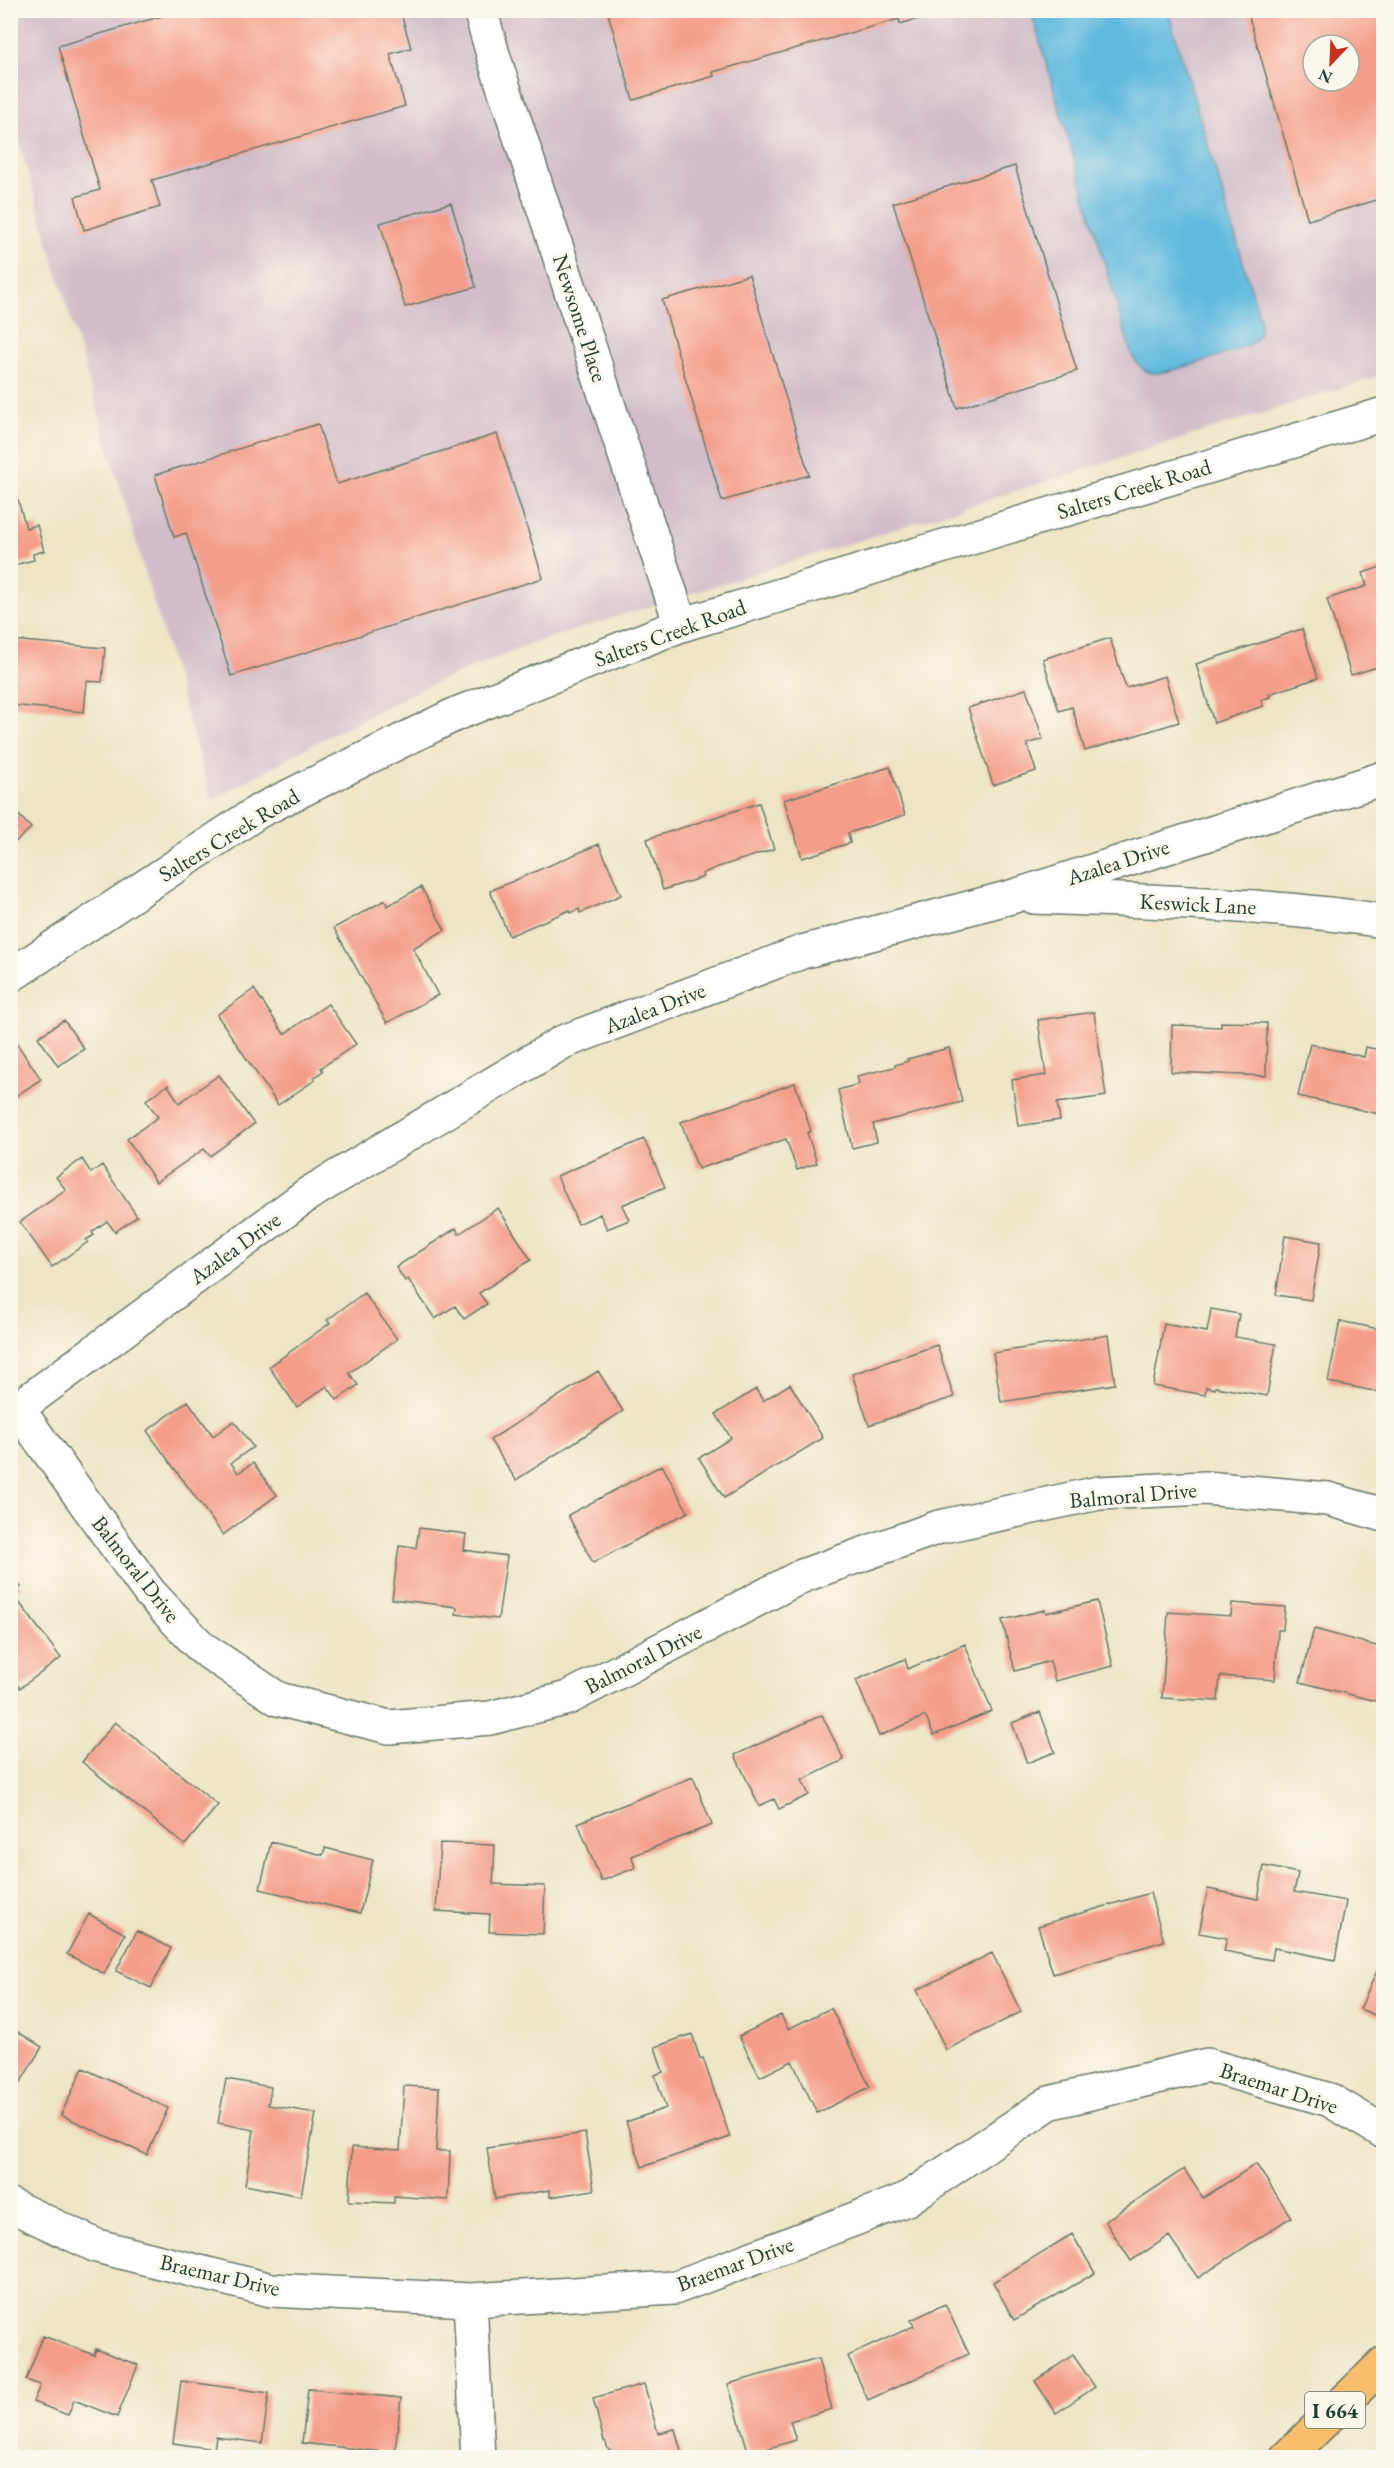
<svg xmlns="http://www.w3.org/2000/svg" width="1394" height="2468" font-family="'EB Garamond',serif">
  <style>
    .industrial { fill: #d1bdc9; fill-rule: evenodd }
    .water { fill: #61badf; stroke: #407c8a; stroke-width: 1.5 }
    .building { fill: #f59d8a; fill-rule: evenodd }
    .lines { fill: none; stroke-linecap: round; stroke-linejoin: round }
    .minor-casing { stroke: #677867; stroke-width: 36 }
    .motorway-casing { stroke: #677867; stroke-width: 36 }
    .minor { stroke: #fff; stroke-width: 33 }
    .motorway { stroke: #f9be6d; stroke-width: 33 }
    .labels { text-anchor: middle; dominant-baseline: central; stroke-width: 6; stroke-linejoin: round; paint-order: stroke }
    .shield { fill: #fbf7ec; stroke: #61756b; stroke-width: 1.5 }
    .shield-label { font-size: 21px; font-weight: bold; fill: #1f3d34 }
    .street-label { font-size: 22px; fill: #1f3d34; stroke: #fbf7ec }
  </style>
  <rect width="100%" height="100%" fill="#fbf7ec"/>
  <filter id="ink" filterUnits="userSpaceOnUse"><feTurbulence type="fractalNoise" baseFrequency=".0167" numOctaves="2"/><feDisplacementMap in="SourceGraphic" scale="12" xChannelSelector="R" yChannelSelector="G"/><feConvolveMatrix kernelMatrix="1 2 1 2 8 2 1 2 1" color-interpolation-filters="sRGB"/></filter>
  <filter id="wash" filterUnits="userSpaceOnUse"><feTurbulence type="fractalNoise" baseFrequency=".008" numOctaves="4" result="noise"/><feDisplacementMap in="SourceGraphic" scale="24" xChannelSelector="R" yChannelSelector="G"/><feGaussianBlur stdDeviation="1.35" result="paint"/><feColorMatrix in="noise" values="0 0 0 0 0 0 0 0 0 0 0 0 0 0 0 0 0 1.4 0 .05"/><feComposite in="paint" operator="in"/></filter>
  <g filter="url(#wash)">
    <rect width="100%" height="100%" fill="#ece5c6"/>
    <path class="industrial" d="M11,11H1383V375L528,645L425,687L313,744L212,801L11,115ZM1313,45H1349V81H1313Z"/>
    <path class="water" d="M1031,11H1168L1260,319C1261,327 1261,335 1254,341C1245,349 1165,375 1153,373C1142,371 1138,364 1132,356Z"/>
    <g id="blocks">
      <path class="building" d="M183,10H400L411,48L390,54L405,106L152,180L160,207L84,230L75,197L100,190L58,46Z
        M607,10H946V11L900,24L899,19L713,72L714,76L633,100Z
        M1247,10H1384V198L1308,220ZM1313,45H1349V81H1313Z
        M1015,166L1077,371L957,408L893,203Z
        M451,203L476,287L405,307L380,223Z
        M749,275L809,475L722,501L662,300Z
        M318,424L337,484L497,434L543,578L231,676L186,533L174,537L155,475Z
        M18,500L26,528L37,525L44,551L33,554L34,560L10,566V502Z
        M1384,566V665L1351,675L1327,599L1367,586L1363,573Z
        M1302,629L1318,678L1269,694L1270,697L1261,700L1263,706L1214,723L1196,664Z
        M1110,638L1126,688L1165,676L1179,722L1085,751L1072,707L1059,711L1043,659Z
        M10,640L105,648L102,682L87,681L84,712L10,705Z
        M1026,689L1043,739L1027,744L1036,771L993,785L968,708Z
        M890,767L905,815L848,833L850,843L802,858L784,800Z
        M759,803L774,849L715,868L702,874L703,877L663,890L647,839Z
        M10,806L31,828L10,847Z
        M599,844L621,895L580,913L579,909L571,913L570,910L509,936L490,891Z
        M421,887L445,930L413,948L438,995L387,1023L334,928L385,900L387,906Z
        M254,989L284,1034L328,1004L356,1044L321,1068L323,1071L313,1078L315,1080L278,1105L217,1015Z
        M1094,1012L1106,1096L1057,1103L1060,1120L1018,1126L1012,1080L1046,1075L1038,1020Z
        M64,1020L84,1049L58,1066L38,1037Z
        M1221,1022L1267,1023L1266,1076L1171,1072L1172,1025L1221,1027Z
        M17,1044L41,1079L10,1100V1048Z
        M1310,1044L1364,1057L1366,1047L1384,1051V1115L1298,1096Z
        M949,1048L962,1102L873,1124L877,1142L852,1148L838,1090L859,1084L857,1076L895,1067V1065L908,1061L907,1059Z
        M219,1075L254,1124L210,1156L204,1149L156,1182L127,1139L158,1117L146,1100L168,1085L179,1103Z
        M795,1083L811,1131L807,1133L817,1163L797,1170L786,1139L698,1169L681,1122Z
        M644,1139L665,1187L622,1205L629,1220L607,1229L600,1214L578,1224L557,1176Z
        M82,1159L91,1173L102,1165L137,1216L115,1232L107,1221L92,1232L94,1235L86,1240L88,1242L52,1267L20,1222L66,1190L56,1177Z
        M498,1208L531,1260L479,1293L487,1304L464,1319L455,1306L435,1319L408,1279L405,1281L396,1267L456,1228L459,1234Z
        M1285,1236L1321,1242L1311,1300L1276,1295Z
        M364,1293L397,1339L349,1373L358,1385L337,1400L327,1386L297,1407L269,1367L330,1323L327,1320Z
        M1211,1309L1239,1314L1235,1337L1276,1344L1267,1396L1215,1387V1389L1206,1387L1205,1395L1153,1386L1164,1324L1207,1332Z
        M1340,1321L1384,1330V1393L1328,1382Z
        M1108,1335L1115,1384L1001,1402L993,1353Z
        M937,1345L954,1397L869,1425L852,1374Z
        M598,1371L623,1411L516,1480L490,1440Z
        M790,1384L823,1438L724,1498L699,1458L731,1438L716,1414L756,1389L763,1401Z
        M188,1401L213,1436L234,1421L253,1447L231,1463L238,1473L253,1463L277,1495L223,1535L147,1431Z
        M662,1465L688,1512L593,1563L568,1515Z
        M419,1528L466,1534L464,1550L507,1556L498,1619L456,1614L457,1607L392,1599L399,1546L416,1548Z
        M10,1573L21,1587L13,1594L61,1658L20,1688L10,1676Z
        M1097,1601L1113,1666L1055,1681L1050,1661L1015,1671L1002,1620L1045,1610L1046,1613Z
        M1232,1603L1285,1607L1283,1630H1278L1275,1680L1220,1676L1218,1701L1162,1698L1168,1612L1231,1616Z
        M1314,1629L1384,1648V1703L1300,1682Z
        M965,1644L992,1711L934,1735L925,1716L879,1736L856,1680L905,1659L908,1669Z
        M1040,1712L1055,1752L1027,1763L1012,1723Z
        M822,1715L844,1760L802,1780L809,1795L779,1809L774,1799L759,1806L735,1755Z
        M115,1722L218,1805L185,1845L82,1762Z
        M693,1777L712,1825L632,1856L635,1868L601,1881L578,1823Z
        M271,1842L323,1855L325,1848L373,1860L360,1913L260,1889Z
        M440,1843L495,1845L493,1884L545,1886L543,1934L489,1932L490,1914L436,1911Z
        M1264,1866L1298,1873L1294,1892L1346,1901L1335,1960L1274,1948L1272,1960L1224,1951L1227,1938L1199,1933L1208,1889L1258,1899Z
        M1150,1893L1164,1941L1053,1974L1038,1926Z
        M89,1914L125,1934L104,1974L67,1954Z
        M137,1931L171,1948L151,1988L116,1971Z
        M992,1953L1021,2012L946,2050L917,1990Z
        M1384,1955V2019L1360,2009Z
        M831,2008L870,2087L817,2113L792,2061L760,2077L739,2036L781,2015L788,2029Z
        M10,2027L42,2047L17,2088L10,2083Z
        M692,2034L700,2059L703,2058L730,2137L642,2167L626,2122L666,2108L655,2075L663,2072L655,2047Z
        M83,2068L168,2108L147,2155L61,2115Z
        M226,2079L271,2087L268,2105L316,2113L301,2196L245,2185L254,2130L218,2123Z
        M404,2086L439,2088L436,2151H450L448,2200L394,2196V2203L349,2201L352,2147L400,2150Z
        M585,2133L594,2190L550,2197V2190L495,2199L487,2148Z
        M1256,2164L1291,2217L1198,2278L1169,2236L1131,2261L1105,2221L1184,2169L1203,2198Z
        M1072,2234L1095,2273L1014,2320L993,2282Z
        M945,2304L969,2354L868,2400L848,2356L914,2326L911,2320Z
        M43,2336L94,2355L96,2349L138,2365L117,2417L74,2400L68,2415L33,2402L40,2385L26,2380Z
        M1073,2355L1095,2387L1056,2413L1035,2381Z
        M818,2359L832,2409L790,2421L796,2440L749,2454L728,2384Z
        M181,2381L269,2393L262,2443L216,2437L214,2449L173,2443Z
        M644,2384L658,2433L675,2429L683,2458H614L611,2450L609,2451L605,2441H604L593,2398Z
        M308,2389L401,2398L395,2453L302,2443Z"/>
    </g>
  </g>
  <g filter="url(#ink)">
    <use href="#blocks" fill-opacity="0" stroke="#677867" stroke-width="1.5"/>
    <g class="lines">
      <defs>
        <path id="minor" d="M480,10L495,61L681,625
          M1034,897C1151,901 1268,904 1384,921
          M10,976L259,811L456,714L681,625L1384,414
          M18,1409L149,1592L202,1648L278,1699L389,1727L490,1718L568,1698L802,1576L939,1527L1099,1493L1205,1488L1328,1499L1384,1515
          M10,1414L308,1194L563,1042L802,952L1011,897L1384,778
          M10,2205L97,2246L271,2290L470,2300L674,2288L907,2199L1049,2103L1207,2065L1330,2100L1384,2132
          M470,2300L478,2458"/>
        <path id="motorway" d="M1286,2458L1384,2363"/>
      </defs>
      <use href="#minor" class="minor-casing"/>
      <use href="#motorway" class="motorway-casing"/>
      <use href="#minor" class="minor"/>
      <use href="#motorway" class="motorway"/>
    </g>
  </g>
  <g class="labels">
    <rect class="shield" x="1305" y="2392" width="60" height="36" rx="4.5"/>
    <g class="shield-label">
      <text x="1335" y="2410">I 664</text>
    </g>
    <g class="street-label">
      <text transform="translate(580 318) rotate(72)">Newsome Place</text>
      <text transform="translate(1134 489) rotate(-17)">Salters Creek Road</text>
      <text transform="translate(670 633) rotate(-20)">Salters Creek Road</text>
      <text transform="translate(229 835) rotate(-31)">Salters Creek Road</text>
      <text transform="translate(1118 862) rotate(-18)">Azalea Drive</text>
      <text transform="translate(1198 904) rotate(3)">Keswick Lane</text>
      <text transform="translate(655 1008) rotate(-21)">Azalea Drive</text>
      <text transform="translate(235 1248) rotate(-36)">Azalea Drive</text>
      <text transform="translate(1133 1495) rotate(-5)">Balmoral Drive</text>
      <text transform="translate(136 1569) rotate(52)">Balmoral Drive</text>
      <text transform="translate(643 1659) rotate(-27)">Balmoral Drive</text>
      <text transform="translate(1279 2088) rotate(18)">Braemar Drive</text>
      <text transform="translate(735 2264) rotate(-20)">Braemar Drive</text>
      <text transform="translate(220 2275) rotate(13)">Braemar Drive</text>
    </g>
  </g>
  <rect width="1394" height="2468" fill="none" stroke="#fbf7ec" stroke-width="36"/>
  <g transform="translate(1331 63) rotate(203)"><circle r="28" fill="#fbf7ec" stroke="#a3ada2" stroke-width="1.5"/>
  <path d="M0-4.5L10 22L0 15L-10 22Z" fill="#c8321e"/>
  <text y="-9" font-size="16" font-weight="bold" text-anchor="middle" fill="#1f3d34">N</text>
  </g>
</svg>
